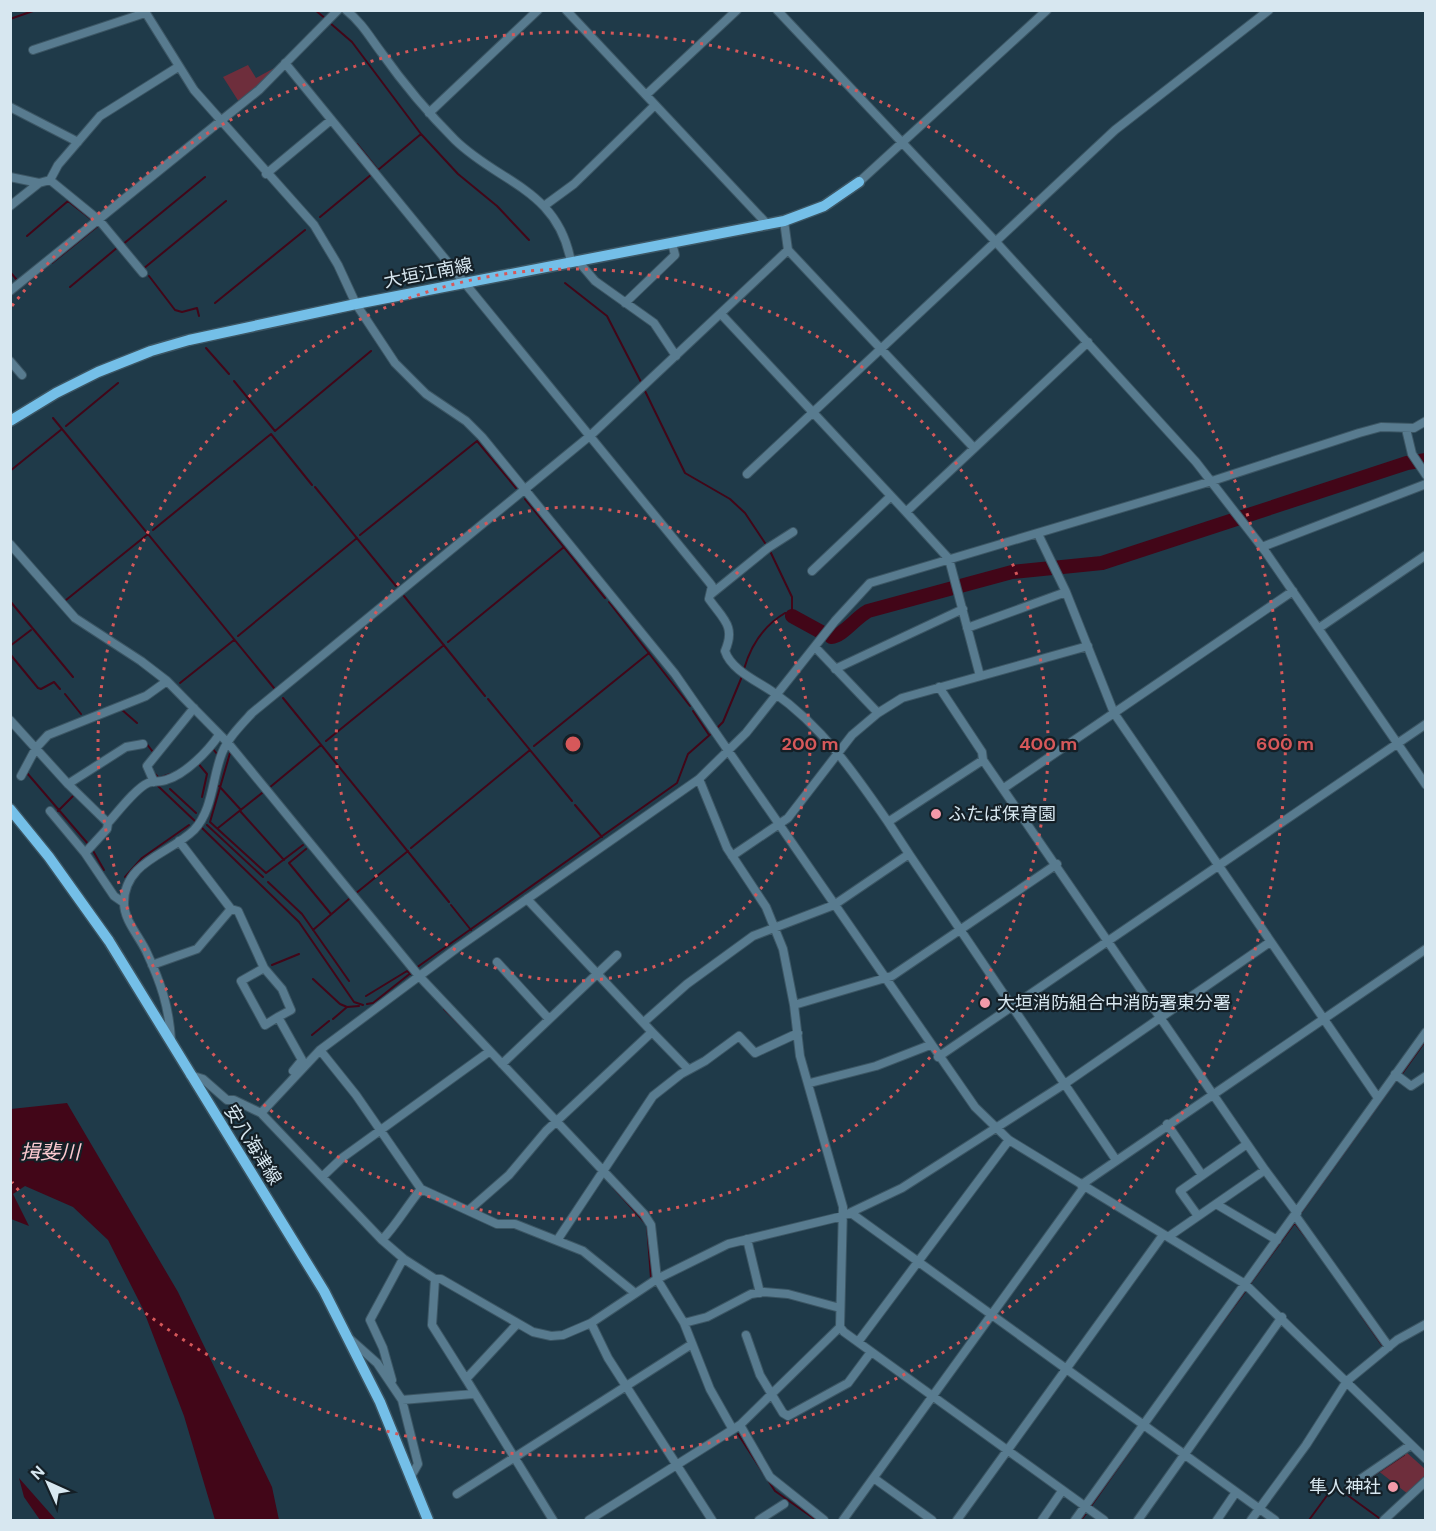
<svg xmlns="http://www.w3.org/2000/svg" width="1436" height="1531" font-family="'DM Sans','Noto Sans JP',sans-serif">
  <style>
    .green { fill: #6e2e3c }
    .water { fill: #420618 }
    .lines { fill: none; stroke-linecap: round; stroke-linejoin: round }
    .stream { stroke: #420618; stroke-width: 2 }
    .river { stroke: #420618; stroke-width: 14 }
    .minor-casing { stroke: #3c5664; stroke-width: 10 }
    .major-casing { stroke: #3c5664; stroke-width: 13 }
    .minor { stroke: #587b8f; stroke-width: 8 }
    .major { stroke: #74bfe8; stroke-width: 10 }
    .ring { fill: none; stroke: #d6585a; stroke-width: 3; stroke-dasharray: 3 6 }
    .poi-dot { fill: #f39aa9; stroke: #141f26; stroke-width: 2 }
    .labels { text-anchor: middle; dominant-baseline: central; stroke-width: 4.5; stroke-linejoin: round; paint-order: stroke }
    .street-label { font-size: 18px; fill: #d7e7f0; stroke: #141f26 }
    .poi-label { font-size: 18px; fill: #d7e7f0; stroke: #141f26; text-anchor: start }
    .water-label { font-size: 20px; font-style: italic; fill: #fccad1; stroke: #141f26 }
    .centre { fill: #d6585a; stroke: #141f26; stroke-width: 3 }
    .ring-label { font-size: 18px; text-anchor: middle; font-weight: bold; fill: #d6585a; stroke: #141f26; stroke-width: 4.5; stroke-linejoin: round; paint-order: stroke }
  </style>
  <rect width="100%" height="100%" fill="#1f3a49"/>
  <path class="green" d="M248,65L256,78L278,66L239,102L223,77Z
    M1405,1451L1425,1469V1475L1408,1494L1377,1470Z"/>
  <path class="water" d="M67,1103L178,1292L272,1487L279,1520H215L184,1416L143,1309L108,1240L73,1207L25,1186L13,1194L29,1226L11,1219V1109Z
    M19,1478L56,1520H40L24,1497Z"/>
  <g class="lines">
    <path class="stream" d="M315,10L326,19
      M10,19L36,10
      M330,23L352,42L421,134L458,174L497,206L529,240
      M357,144L378,170L421,134
      M320,217L372,174
      M27,236L68,201L91,219
      M122,245L205,177
      M52,263L99,225
      M143,269L226,201
      M10,272L18,281
      M149,276L175,310L182,312L197,308L199,316
      M565,283L607,316L641,382
      M70,287L118,247
      M10,296L46,267
      M215,303L305,230
      M206,348L229,374
      M234,381L275,431L371,351
      M645,391L685,473L730,499L745,513L767,546
      M53,418L274,688
      M66,426L118,383
      M10,471L62,429
      M315,487L396,586
      M525,499L605,598
      M153,530L271,434L312,485
      M360,535L477,441L516,488
      M404,596L485,696
      M66,600L148,534
      M10,601L73,677
      M609,602L690,706
      M238,636L357,538
      M448,642L564,547
      M10,646L31,630
      M10,654L38,688L41,689L54,682L60,689
      M10,663H11
      M744,669C751,645 763,626 785,613L792,616V597L770,551
      M180,683L234,640
      M65,694L81,714
      M283,698L449,902
      M488,699L572,801
      M121,709L137,723
      M693,711L709,735
      M717,728L723,722L743,674
      M326,741L444,645
      M146,743L153,752
      M534,746L649,653
      M211,751L213,749L217,754
      M230,753L210,822L266,873L303,845
      M197,762L207,774L202,797
      M27,773L89,845
      M154,773L159,778L170,774
      M158,786L197,823
      M219,786L241,810
      M269,788L321,745
      M170,789L196,813
      M575,805L602,837
      M58,811L73,796
      M240,811L284,860
      M207,825L263,877
      M201,827L299,922L354,1002L363,1005
      M218,828L262,793
      M411,848L530,750
      M92,849L104,870
      M306,849L289,863L331,914
      M125,877L142,858L189,825
      M268,882L302,914L349,981
      M355,894L408,851
      M451,905L471,930
      M313,930L349,899
      M272,965L299,954
      M416,968L677,783L688,754L713,732
      M313,979L340,1004L347,1007
      M366,996L407,971L411,974
      M367,1004L373,1003L412,972
      M444,1009L463,1028
      M333,1019L347,1007L359,1006
      M312,1035L329,1021
      M1401,1075L1426,1040
      M613,1187L647,1225L651,1278
      M1301,1213L1397,1079
      M1294,1222L1307,1239
      M1250,1284L1296,1221
      M1361,1315L1382,1345
      M1218,1328L1247,1289
      M738,1434L775,1491L816,1520
      M1091,1506L1136,1442
      M1379,1518L1346,1494L1404,1455
      M1081,1520L1088,1511
      M1309,1520L1334,1486L1346,1494"/>
    <path class="river" d="M792,616L823,633
      M831,637C843,636 855,618 868,611L1012,572L1102,563L1407,463L1426,460"/>
    <defs>
      <path id="minor" d="M144,10L194,90L314,225L338,265L356,304L395,363L426,394L466,421L482,437L675,674L975,1107L1009,1140L1245,1284L1426,1459
        M346,10C362,23 369,36 381,52C403,83 428,113 455,140C499,183 558,189 571,262
        M566,10L768,225
        M777,10L996,242L1196,462L1265,551L1426,785
        M33,50L145,13
        M285,63L709,582L712,586L709,599C723,619 736,626 725,651C731,670 757,681 773,692C822,726 855,774 888,822
        M646,95L737,10
        M10,107L78,142
        M429,113L538,10
        M266,174L331,120
        M10,177L39,183
        M50,180L99,220L143,273
        M859,182L1047,10
        M10,206L39,183L50,180L58,165L100,116L178,67
        M544,206L574,184L655,105
        M784,221L788,250L974,448
        M578,261L595,281L654,323L676,356
        M10,291L259,90L338,10
        M625,303L675,255L672,243
        M721,314L906,512L1088,342
        M10,361L22,375
        M1406,429L1412,454L1426,475
        M747,474L1115,130L1269,10
        M906,512L949,559L980,676
        M1038,534L1066,592L1114,713L1378,1098
        M10,544L75,618L141,661L167,681L228,743L419,976L644,1214L651,1225L657,1279L684,1323L707,1317L751,1294L764,1292L788,1294L840,1308
        M1262,547L1426,484
        M812,571L891,496
        M710,595L768,548L793,532
        M967,628L1066,592
        M1319,628L1426,555
        M815,647L878,713
        M835,669L963,609
        M939,687L982,752L983,760L1265,1170L1297,1213
        M10,720L68,784L108,823
        M21,776L36,748L48,735L146,696L167,681
        M699,779L727,848L766,907L783,949L794,1005L800,1056L843,1207L840,1327L844,1332L1104,1520
        M154,782L147,766L194,708
        M68,784L126,747L143,744
        M1004,788L1293,591
        M50,811L85,853L114,896L124,903
        M179,841L231,909L238,911L264,968L282,989L291,1010L278,1017
        M85,853L107,829L108,823C117,813 136,788 148,783C153,781 161,782 166,780C186,774 208,751 219,735
        M909,854L1116,1160
        M732,856L788,818L852,735L878,713L902,698L1088,646
        M497,962L549,1019
        M152,965L197,949L231,909
        M264,968L241,981L265,1025L278,1017L302,1060L293,1071
        M794,1005L892,976L1057,864
        M644,1022L687,984L753,936L834,905L909,854L888,822L983,760
        M652,1032L688,1069
        M171,1040C169,1007 161,983 147,953C140,937 124,921 124,903C124,861 170,854 194,830C213,810 212,778 222,753C228,738 241,725 252,713L591,435L788,250
        M320,1050L356,1095L421,1189
        M938,1057L1426,724
        M502,1064L617,955
        M1395,1074L1411,1086L1426,1076
        M190,1075L203,1079L227,1100H234L261,1113L382,1240L404,1259L435,1279H441L533,1332L551,1336L563,1335L591,1323L657,1279L728,1244L843,1216L902,1188L1066,1083L1270,942
        M810,1083L876,1066L930,1045
        M261,1113L320,1050L457,948L699,779L746,733L835,621L870,583L1212,481L1359,433L1381,427L1414,428L1426,421
        M1167,1124L1202,1175
        M322,1177L342,1158L490,1051
        M1081,1185L1426,949
        M1216,1204L1277,1240
        M469,1210L509,1175L546,1131L652,1032L527,899
        M851,1213L1275,1520
        M1295,1215L1389,1347
        M1198,1216L1180,1191L1247,1144
        M1168,1237L1265,1170
        M558,1239L653,1096L681,1074L705,1061L739,1036L755,1053L798,1033
        M747,1239L760,1293
        M382,1240C397,1224 407,1206 421,1189L497,1224H515L583,1251L635,1293
        M435,1279L432,1325L466,1379
        M591,1323L608,1358L712,1520
        M684,1323L710,1389L732,1428
        M517,1324L466,1379L553,1520
        M746,1335L760,1375L783,1413L788,1416L848,1383L871,1352
        M350,1339L377,1363L402,1400L473,1394
        M858,1342L1009,1140
        M392,1380L383,1348L370,1320L403,1259
        M402,1400L418,1464L410,1478
        M740,1425L770,1477L824,1520
        M875,1479L932,1520
        M1349,1487L1409,1446
        M457,1494L692,1344
        M589,1520L740,1425L840,1327
        M759,1520L784,1504
        M843,1520L1084,1187
        M957,1520L1163,1235
        M1042,1520L1062,1491
        M1075,1520L1426,1032
        M1138,1520L1282,1317
        M1217,1520L1236,1492
        M1251,1520L1306,1445L1347,1381L1397,1340L1426,1324
        M1384,1520L1426,1481"/>
      <path id="major" d="M10,421L56,393L98,372L151,351L189,340L356,304L784,221L824,206L859,182
        M10,809L49,857L109,941L324,1291L380,1402L428,1520"/>
    </defs>
    <use href="#minor" class="minor-casing"/>
    <use href="#major" class="major-casing"/>
    <use href="#minor" class="minor"/>
    <use href="#major" class="major"/>
  </g>
  <g class="ring">
    <circle cx="573" cy="744" r="237"/>
    <circle cx="573" cy="744" r="475"/>
    <path d="M12 306A712 712 0 1 1 12 1182"/>
  </g>
  <g class="poi-dot">
    <circle cx="936" cy="814" r="6"/>
    <circle cx="985" cy="1003" r="6"/>
    <circle cx="1393" cy="1487" r="6"/>
  </g>
  <g class="labels">
    <g class="street-label">
      <text transform="translate(428 273) rotate(-11)">大垣江南線</text>
      <text transform="translate(253 1145) rotate(58)">安八海津線</text>
    </g>
    <g class="poi-label">
      <text x="948" y="814">ふたば保育園</text>
      <text x="997" y="1003">大垣消防組合中消防署東分署</text>
      <text x="1381" y="1487" text-anchor="end">隼人神社</text>
    </g>
    <g class="water-label">
      <text x="50" y="1152">揖斐川</text>
    </g>
  </g>
  <circle cx="573" cy="744" r="9" class="centre"/>
  <g class="ring-label">
    <text x="810" y="750">200 m</text>
    <text x="1048" y="750">400 m</text>
    <text x="1285" y="750">600 m</text>
  </g>
  <rect width="1436" height="1531" fill="none" stroke="#d7e7f0" stroke-width="24"/>
  <g transform="translate(48 1483) rotate(315)" stroke="#141f26" stroke-width="4.5" paint-order="stroke">
  <path d="M0-4.5L10 22L0 15L-10 22Z" fill="#d7e7f0"/>
  <text y="-9" font-size="16" font-weight="bold" text-anchor="middle" fill="#d7e7f0">N</text>
  </g>
</svg>
